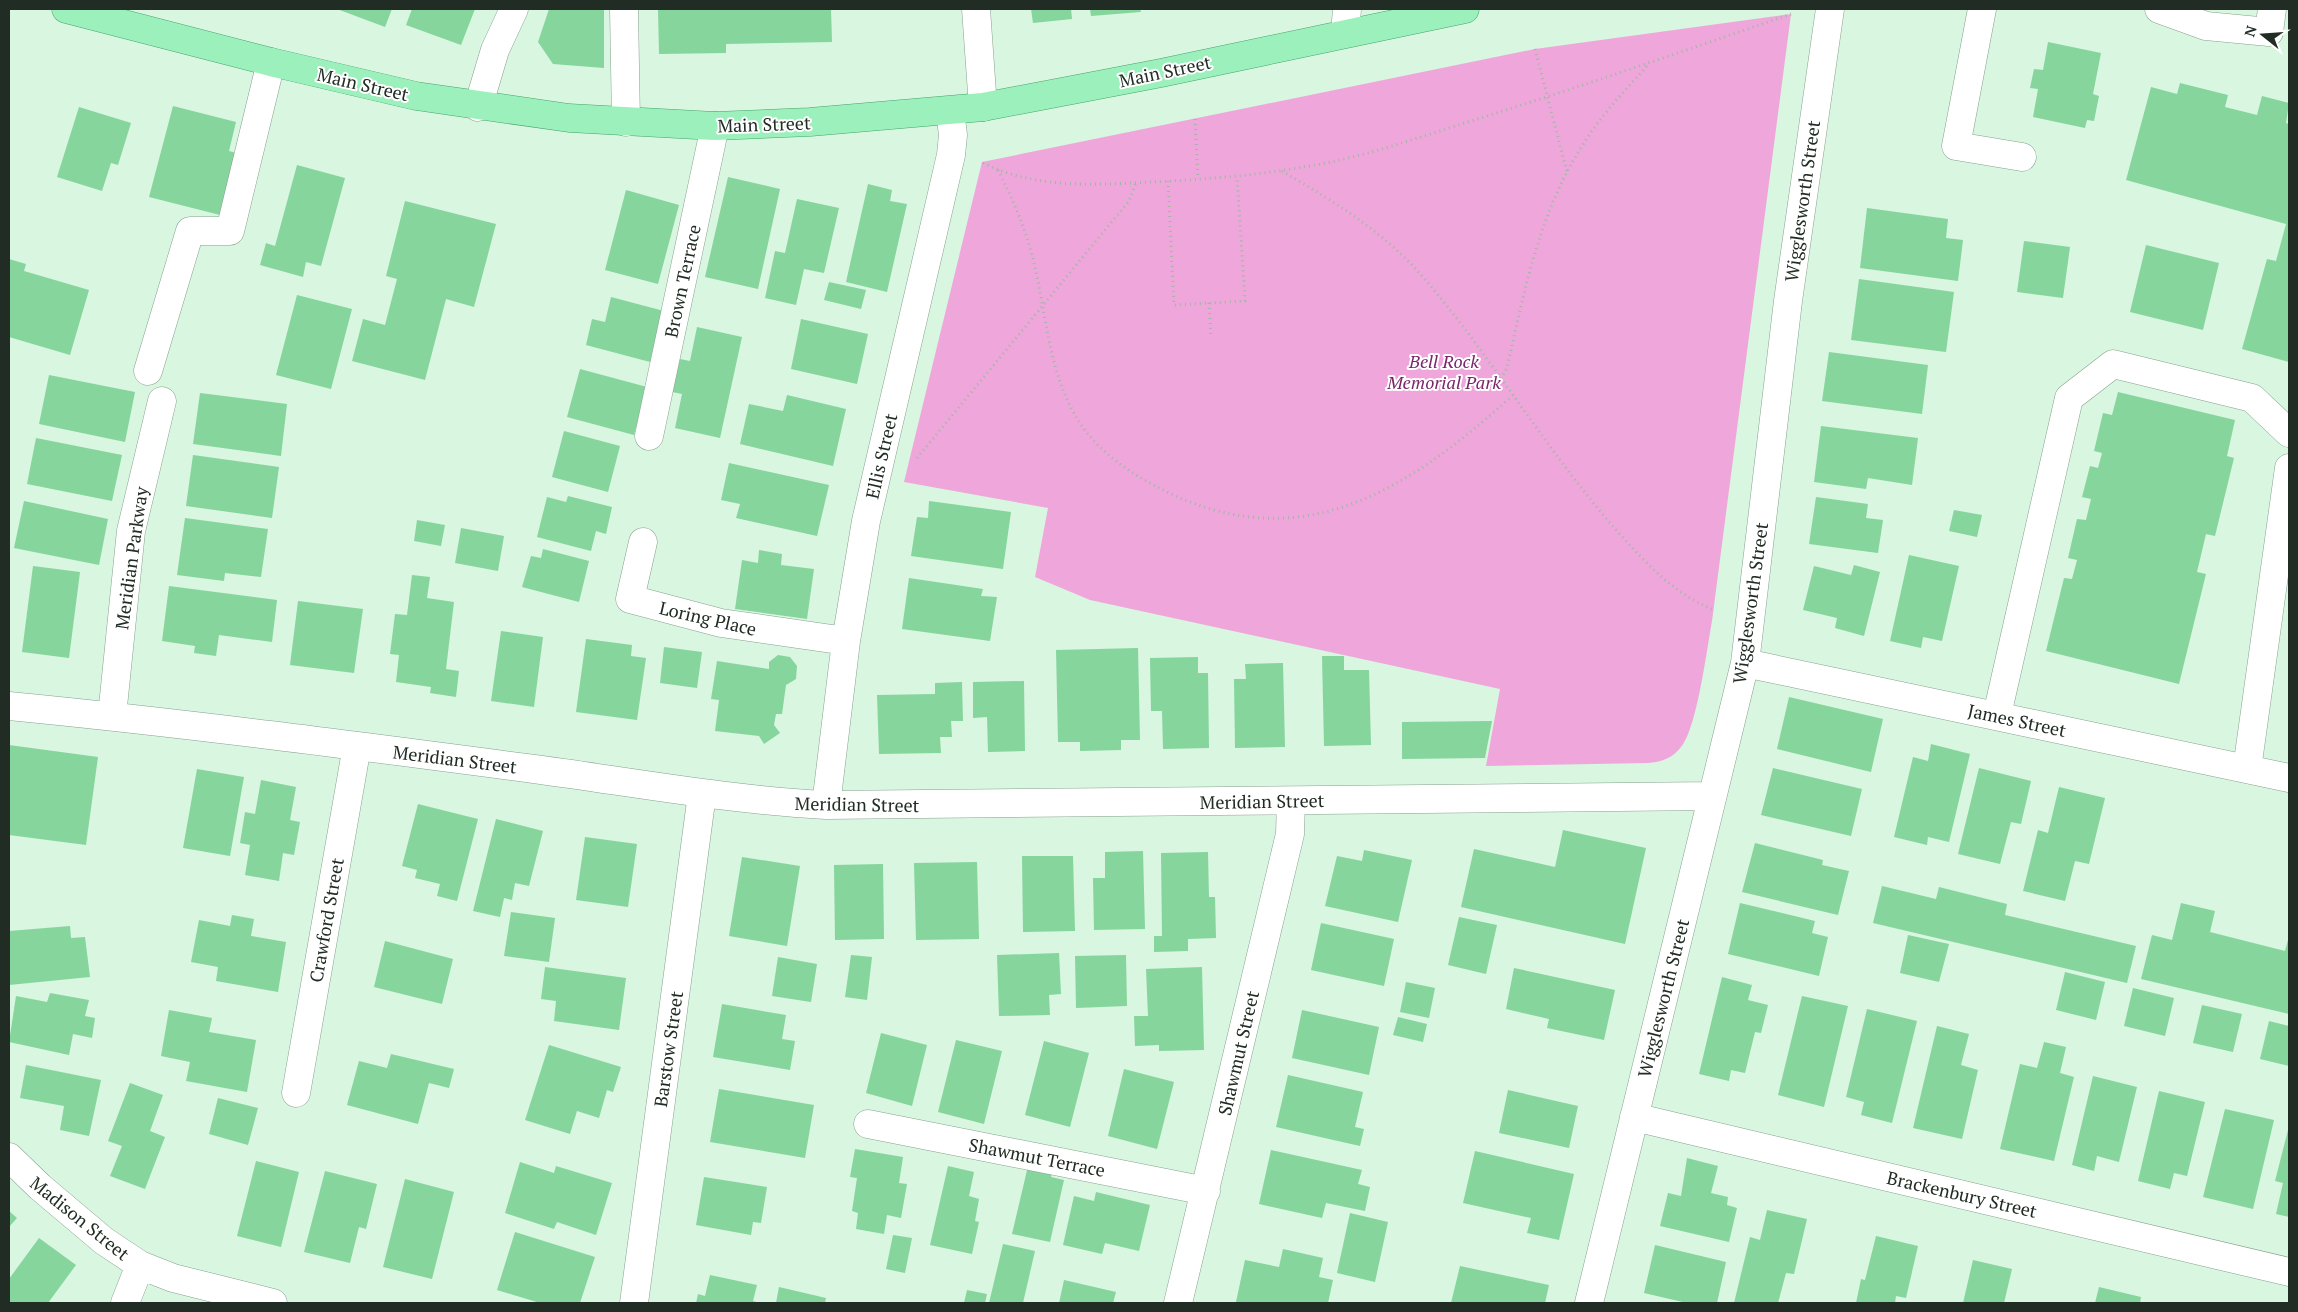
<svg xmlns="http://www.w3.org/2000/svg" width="2298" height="1312" font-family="'PT Serif',serif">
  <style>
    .green { fill: #efa7db }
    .building { fill: #85d59d }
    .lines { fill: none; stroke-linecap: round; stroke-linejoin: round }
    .minor-casing { stroke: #87a28e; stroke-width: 29 }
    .major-casing { stroke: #46a56a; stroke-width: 29 }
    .path { stroke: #9fb6a5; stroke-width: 3; stroke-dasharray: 1 4; stroke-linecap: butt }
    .minor { stroke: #fff; stroke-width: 28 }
    .major { stroke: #9cf0bc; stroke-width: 28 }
    .labels { text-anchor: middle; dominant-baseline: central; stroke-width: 4; stroke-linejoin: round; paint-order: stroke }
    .street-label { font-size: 18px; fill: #212c24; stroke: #fff }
    .park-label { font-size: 18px; font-style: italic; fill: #7a2569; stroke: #fff }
  </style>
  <rect width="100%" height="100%" fill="#d9f6e0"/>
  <path class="green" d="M1791,14L1712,621C1707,648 1697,729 1681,747C1673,758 1661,762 1648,763L1486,766L1500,689L1090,600L1035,577L1048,508L904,482L982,162L1535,49Z"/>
  <path class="building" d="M337,9H392L385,27Z
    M412,9H475L461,45L406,25Z
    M549,9H604V68L553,64L538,42Z
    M658,9H831L832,42L726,44V53L659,54Z
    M1031,9H1071L1072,19L1033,23Z
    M1090,9H1140L1141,12L1091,16Z
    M2048,42L2101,53L2093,94L2099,96L2094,121L2087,120L2085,128L2033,117L2038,89L2030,88L2034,69L2043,70Z
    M2180,83L2228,95L2225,107L2257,115L2262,96L2289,103L2286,123L2289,124V362L2242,349L2267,259L2276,261L2286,224L2126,180L2151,87L2177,94Z
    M173,106L236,122L229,151L240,154L224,216L149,197Z
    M79,107L131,123L118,165L111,163L102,191L57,177Z
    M297,165L345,178L321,266L306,262L303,277L260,265L266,243L275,246Z
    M728,177L780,189L758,289L705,277Z
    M868,184L892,190L890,201L907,204L887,292L846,282Z
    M626,190L679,205L658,284L605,270Z
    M797,199L839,208L824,273L804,269L796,305L765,298L775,251L785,253Z
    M405,201L496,224L474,307L446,299L425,380L352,361L363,319L385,325L397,279L386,276Z
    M1867,208L1948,219L1946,238L1963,240L1958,281L1860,268Z
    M2024,241L2070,247L2063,298L2017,292Z
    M2146,245L2219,263L2203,330L2130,312Z
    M9,259L26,264L24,271L89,290L70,355L9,337Z
    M1859,279L1954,292L1946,352L1851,340Z
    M829,282L866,290L861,309L824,300Z
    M297,295L352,309L331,389L276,375Z
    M611,297L664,311L650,362L586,345L592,319L605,322Z
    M801,319L868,334L857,384L791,369Z
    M697,327L742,337L720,438L675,428L682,394L672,392L680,359L690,361Z
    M1829,352L1928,365L1922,414L1822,401Z
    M580,369L647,387L634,435L567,417Z
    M49,375L135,392L125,442L39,424Z
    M2118,392L2235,420L2227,456L2234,458L2215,536L2206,534L2197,572L2206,574L2179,684L2046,651L2064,578L2072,579L2077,560L2068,558L2077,519L2086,520L2091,499L2082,497L2090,466L2098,468L2102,453L2094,451L2103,413L2112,415Z
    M200,393L287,404L281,456L193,444Z
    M787,395L846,409L833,466L740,444L749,404L783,411Z
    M1821,426L1918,438L1912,485L1868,478L1866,489L1814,482Z
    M564,431L620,446L608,492L552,477Z
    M36,438L122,455L112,501L27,484Z
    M193,455L279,467L272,518L186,506Z
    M729,463L829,485L817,536L736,518L740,504L721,500Z
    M568,496L612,507L606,534L596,531L591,551L537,537L547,497L566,502Z
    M1816,497L1868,504L1866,518L1883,520L1878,553L1809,544Z
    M24,501L108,519L99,565L14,548Z
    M929,501L1011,512L1003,569L911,556L917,517L928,518Z
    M1954,510L1982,515L1977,537L1949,531Z
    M185,518L268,529L261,577L225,573L224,581L177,575Z
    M417,520L445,525L441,546L414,541Z
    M461,528L504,536L498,571L455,563Z
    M543,549L589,561L579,602L522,587L531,556L541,558Z
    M759,550L782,554L781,565L814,569L807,619L735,609L742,560L758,563Z
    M1909,555L1959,566L1942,641L1923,637L1921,648L1890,641Z
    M1854,565L1880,572L1864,636L1835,628L1837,618L1803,610L1814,566L1851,575Z
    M33,566L80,572L69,658L22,652Z
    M412,575L430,577L427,598L454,602L446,669L459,671L456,697L430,693L431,687L396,682L399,655L390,654L395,614L407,615Z
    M909,578L983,589L981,596L997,597L990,641L902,629Z
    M169,586L277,600L272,642L219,635L216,656L194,653L195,646L162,641Z
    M298,601L363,609L354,673L290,665Z
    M501,631L543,637L534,707L491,701Z
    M586,639L632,645L631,656L646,658L637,720L576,712Z
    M664,647L702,652L697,688L660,683Z
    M1138,648L1140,740H1121V750L1080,751V742H1058L1056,650Z
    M778,655L790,657L797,666L796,679L786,685L782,714H776L774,725L780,733L764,744L759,736L715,731L719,700L711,699L717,661L769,669V662Z
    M1322,656H1344V670H1369L1371,745L1324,746Z
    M1198,657V673H1208L1209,748L1163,749L1162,711H1151L1150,658Z
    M1283,663L1285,747L1235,748L1234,679H1246L1245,664Z
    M1024,681L1025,751L988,752L987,717L973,718V682Z
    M962,682L963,721H951L952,737H940L941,753L879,754L877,695L935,694V683Z
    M1789,697L1883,719L1871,772L1777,749Z
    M1492,721L1485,758L1402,759V722Z
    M1931,744L1970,754L1949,842L1928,837L1927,845L1894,837L1913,757L1928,761Z
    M9,745L98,757L86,845L9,835Z
    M1773,768L1862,789L1851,836L1761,815Z
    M1979,768L2031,781L2021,824L2011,822L2000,864L1958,854Z
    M197,769L244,777L230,856L183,848Z
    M261,780L296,787L290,820L300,822L294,855L283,853L279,881L245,875L250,845L240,843L245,812L255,814Z
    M2059,787L2105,798L2089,864L2075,861L2065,901L2023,891L2038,830L2048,833Z
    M418,804L478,819L457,901L437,896L440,884L415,878L417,870L402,866Z
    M496,819L543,831L529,886L515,883L512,900L504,898L500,917L473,911Z
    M1563,830L1646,848L1625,944L1461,907L1474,849L1555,867Z
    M585,837L637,844L628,907L576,900Z
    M1755,843L1823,860L1822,865L1849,871L1838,915L1742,892Z
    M1364,850L1412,860L1398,922L1325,906L1337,856L1362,861Z
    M1143,851L1145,929L1094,930L1093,878H1105V852Z
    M1208,852L1209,897H1215L1216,938L1188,939V951L1154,952V936H1162L1161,853Z
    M1022,856H1073L1075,931L1023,932Z
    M742,857L800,866L787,946L729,936Z
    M977,862L979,939L916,940L914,863Z
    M883,864L884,939L835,940L834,865Z
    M1882,886L1936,899L1939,887L2007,904L2005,915L2136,946L2127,983L1873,923Z
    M1740,903L1815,921L1812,933L1828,937L1819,976L1728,954Z
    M2181,903L2215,911L2210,932L2285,951L2289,936V1014L2141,979L2152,935L2172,940Z
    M511,912L555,918L549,962L504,956Z
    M232,915L254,919L251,936L286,942L278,992L216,981L218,967L191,962L199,920L230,926Z
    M1459,917L1497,925L1486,974L1448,965Z
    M1321,923L1394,939L1384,986L1311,970Z
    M70,926L71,938L85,937L90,977L9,985V931Z
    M1908,935L1949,944L1939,982L1900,973Z
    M385,941L453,959L442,1004L374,987Z
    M1059,953L1061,994L1049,995L1050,1015L999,1016L997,955Z
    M851,955L872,957L867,1000L845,997Z
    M1126,955L1127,1006L1076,1008L1075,956Z
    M778,957L817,964L811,1002L772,996Z
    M545,967L626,978L619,1030L554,1021L556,1001L541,999Z
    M1202,967L1204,1050L1159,1051V1045L1135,1046L1134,1016H1148L1146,969Z
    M1514,968L1615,990L1604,1040L1547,1028L1549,1019L1506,1009Z
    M2065,972L2105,982L2096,1020L2056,1010Z
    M1722,977L1752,985L1748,1000L1768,1005L1761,1033L1755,1032L1745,1073L1731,1070L1729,1081L1699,1074Z
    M1406,982L1435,988L1429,1018L1400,1012Z
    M2133,988L2174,998L2165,1036L2124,1026Z
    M50,993L89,1000L85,1016L95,1018L92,1038L73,1034L69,1055L9,1042L16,996L47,1002Z
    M1802,996L1848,1006L1824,1107L1778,1095Z
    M722,1004L786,1015L782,1039L795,1041L790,1070L713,1057Z
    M2202,1005L2242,1014L2233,1052L2193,1043Z
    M1867,1009L1917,1021L1892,1123L1861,1115L1864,1102L1846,1097Z
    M169,1010L212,1018L209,1032L256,1040L247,1092L186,1081L190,1062L161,1056Z
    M1302,1010L1379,1027L1369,1075L1292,1058Z
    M1398,1017L1427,1024L1423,1042L1393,1035Z
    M2269,1021L2289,1026V1066L2260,1059Z
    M1937,1026L1969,1034L1961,1065L1978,1070L1962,1139L1913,1128Z
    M881,1033L927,1045L912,1106L866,1093Z
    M956,1040L1002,1051L984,1124L938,1112Z
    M1044,1041L1089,1053L1070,1127L1025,1115Z
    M2044,1042L2066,1047L2060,1073L2074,1077L2054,1161L2000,1149L2020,1064L2037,1068Z
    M549,1045L621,1067L613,1092L607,1090L599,1118L577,1111L570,1134L525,1120Z
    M391,1054L454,1069L449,1088L429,1083L418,1124L347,1105L359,1061L387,1068Z
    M26,1065L101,1080L89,1136L60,1130L64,1106L20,1098Z
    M1124,1069L1174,1082L1157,1149L1108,1136Z
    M1288,1075L1363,1092L1355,1127L1364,1129L1360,1146L1276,1127Z
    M2093,1076L2137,1087L2119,1162L2097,1156L2094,1171L2072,1165Z
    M130,1083L163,1095L150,1131L165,1137L145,1189L110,1176L122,1146L108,1141Z
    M719,1089L814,1105L805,1158L710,1142Z
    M1508,1090L1578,1106L1569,1148L1499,1133Z
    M2159,1091L2205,1102L2187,1176L2174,1173L2170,1189L2138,1181Z
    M218,1098L258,1108L248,1145L209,1134Z
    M2225,1109L2274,1120L2253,1209L2203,1197Z
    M2289,1126V1217L2276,1214L2283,1183L2275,1181Z
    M855,1149L903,1157L899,1183L907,1184L901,1218L887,1215L884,1234L856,1229L858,1213L852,1211L857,1178L850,1177Z
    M1271,1150L1362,1170L1358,1184L1370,1187L1365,1211L1326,1203L1322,1218L1259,1204Z
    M1475,1151L1574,1174L1559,1240L1527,1233L1531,1218L1463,1203Z
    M1687,1158L1718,1166L1711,1193L1728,1197L1727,1205L1737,1208L1729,1242L1660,1226L1668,1193L1681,1196Z
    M256,1161L299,1172L281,1247L237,1236Z
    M520,1162L554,1173L556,1166L612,1183L596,1235L557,1222L554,1229L505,1213Z
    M948,1166L974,1172L969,1196L979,1199L975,1221L979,1222L972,1254L930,1245Z
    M1028,1166L1053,1171L1051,1177L1064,1180L1050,1242L1012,1234Z
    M325,1171L377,1184L366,1229L359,1227L350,1263L304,1252Z
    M704,1177L767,1187L761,1223L753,1222L751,1235L696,1225Z
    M405,1179L454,1192L432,1279L383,1267Z
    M1096,1192L1150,1205L1139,1251L1105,1243L1102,1254L1063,1245L1074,1196L1094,1201Z
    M1767,1210L1807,1219L1794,1274L1786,1273L1778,1303H1734L1750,1237L1760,1240Z
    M9,1211L17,1218L9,1227Z
    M1350,1213L1388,1222L1375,1282L1337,1273Z
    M515,1232L595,1257L580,1303H540L497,1290Z
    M893,1235L912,1238L905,1273L886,1269Z
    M1876,1236L1918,1246L1906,1298L1896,1296L1895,1303H1856L1861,1279L1865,1280Z
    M39,1238L76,1265L48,1303H12L9,1301V1279Z
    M1003,1244L1035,1251L1023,1303H989Z
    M1655,1245L1726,1262L1717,1303H1687L1644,1293Z
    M1283,1249L1323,1258L1319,1277L1333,1280L1328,1303L1236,1302L1245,1260L1279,1267Z
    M1973,1260L2012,1269L2004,1303H1963Z
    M1460,1266L1549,1285L1545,1303H1451Z
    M710,1275L757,1285L753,1301L760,1303H696L698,1294L705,1296Z
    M1064,1280L1116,1292L1113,1303H1059Z
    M779,1287L826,1298L825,1303H776Z
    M2099,1287L2141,1297L2140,1303H2095Z
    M967,1290L987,1294L985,1303H964Z"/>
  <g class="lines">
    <defs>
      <path id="minor" d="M624,9L626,122
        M976,9L983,107
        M1982,9L1956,146L2022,157
        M2159,9L2206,26L2269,32L2272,9
        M1345,33L1347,9
        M478,107L495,50L514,9
        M148,371L190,231H230L271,62
        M649,436L715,126
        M643,542L630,599L721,623L846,641
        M1745,663L2289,778
        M9,706C184,723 359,746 534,769C632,782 728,800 826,805L1712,796
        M1997,715L2069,398L2113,364L2252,398L2289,433
        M112,716L131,531L162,401
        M2247,769L2289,468
        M826,805L846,641L866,521L951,155L953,135L950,111
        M296,1093L357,746
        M1634,1117L2289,1272
        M868,1124L1206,1191
        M9,1157L40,1187L104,1241L140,1265L173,1278L273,1303
        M125,1303L140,1265
        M634,1303L702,794
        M1178,1303L1290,834L1291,801
        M1589,1303L1745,663L1788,301L1830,9"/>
      <path id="major" d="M66,9L271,62L416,96L569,118L715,126L810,122L983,107L1161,73L1465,9"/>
    </defs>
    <use href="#minor" class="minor-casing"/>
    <use href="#major" class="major-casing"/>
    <path class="path" d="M1535,49L1567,172
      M1195,119L1198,179
      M983,163C1035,189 1095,185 1152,182C1212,179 1272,174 1331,162C1378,152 1423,136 1468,122C1577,88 1684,51 1791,14
      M998,170C1011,196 1022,220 1030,248C1046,303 1046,365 1075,415C1093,448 1128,472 1161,489C1301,561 1409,489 1512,396
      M1282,171C1333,201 1383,231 1423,277C1493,358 1547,452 1618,532C1647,564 1674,594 1714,610
      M1168,181L1174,305L1245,301L1237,177
      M1209,303L1211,337
      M1501,379L1507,368C1525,289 1539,212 1584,143C1602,114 1626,89 1649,64
      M917,458L1129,201L1136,183"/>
    <use href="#minor" class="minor"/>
    <use href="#major" class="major"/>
  </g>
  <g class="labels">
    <g class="street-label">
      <text transform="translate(1165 71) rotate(-12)">Main Street</text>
      <text transform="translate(363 84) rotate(13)">Main Street</text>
      <text transform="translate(764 124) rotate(-2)">Main Street</text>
      <text transform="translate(1802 201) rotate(-82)">Wigglesworth Street</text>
      <text transform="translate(682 281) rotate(-78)">Brown Terrace</text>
      <text transform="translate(881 456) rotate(-77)">Ellis Street</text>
      <text transform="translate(131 558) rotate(-82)">Meridian Parkway</text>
      <text transform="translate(1750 603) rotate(-82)">Wigglesworth Street</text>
      <text transform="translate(708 618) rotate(13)">Loring Place</text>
      <text transform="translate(2017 720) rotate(12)">James Street</text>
      <text transform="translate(455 759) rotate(7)">Meridian Street</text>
      <text transform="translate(1262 801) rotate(-1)">Meridian Street</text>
      <text transform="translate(857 804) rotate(1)">Meridian Street</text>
      <text transform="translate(326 920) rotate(-80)">Crawford Street</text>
      <text transform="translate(1663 998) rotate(-76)">Wigglesworth Street</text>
      <text transform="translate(668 1049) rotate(-82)">Barstow Street</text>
      <text transform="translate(1238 1053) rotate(-77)">Shawmut Street</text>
      <text transform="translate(1037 1157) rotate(11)">Shawmut Terrace</text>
      <text transform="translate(1962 1194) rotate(13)">Brackenbury Street</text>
      <text transform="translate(80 1218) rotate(39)">Madison Street</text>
    </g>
    <g class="park-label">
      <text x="1444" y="361">Bell Rock<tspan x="1444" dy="21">Memorial Park</tspan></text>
    </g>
  </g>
  <rect width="2298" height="1312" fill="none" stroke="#212c24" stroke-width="20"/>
  <g transform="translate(2263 35) rotate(287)" stroke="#ffffff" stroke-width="4" paint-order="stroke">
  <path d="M0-4L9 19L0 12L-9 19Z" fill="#212c24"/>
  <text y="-8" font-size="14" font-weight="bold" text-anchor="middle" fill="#212c24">N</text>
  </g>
</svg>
